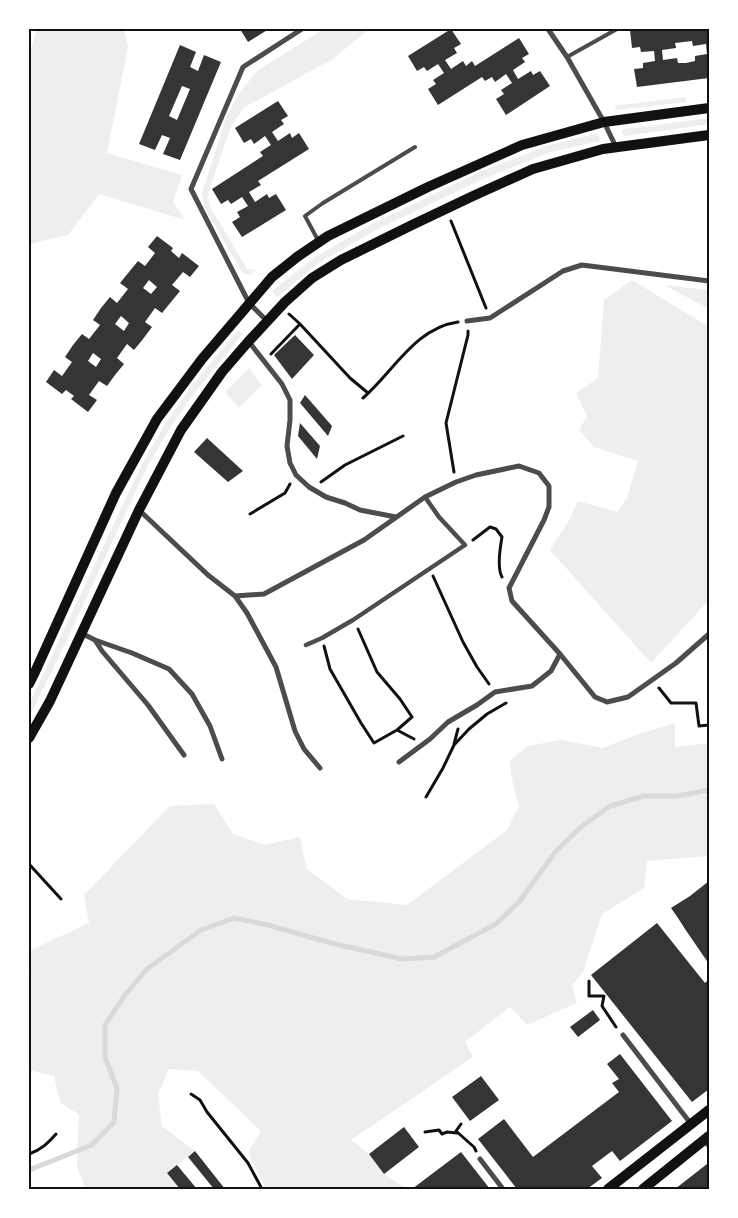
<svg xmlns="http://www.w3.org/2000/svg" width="738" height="1218" font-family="'Varela Round',sans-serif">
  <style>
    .green { fill: #eee }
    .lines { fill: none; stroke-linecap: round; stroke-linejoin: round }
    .stream { stroke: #d9d9d9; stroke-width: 5 }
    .building { fill: #353535; fill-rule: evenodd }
    .path { stroke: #111; stroke-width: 3 }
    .service { stroke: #4c4c4c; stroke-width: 4 }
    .pedestrian { stroke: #4c4c4c; stroke-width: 4.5 }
    .minor { stroke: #4c4c4c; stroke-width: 5 }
    .secondary { stroke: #111; stroke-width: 10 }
    .neatline { fill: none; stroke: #111; stroke-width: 2 }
  </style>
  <rect width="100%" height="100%" fill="#fff"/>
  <path class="green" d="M37,29H124L128,47L107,153L182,175L173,202L185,220L99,194L68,235L29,244V55Z
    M324,29H369L333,59L243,108L230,129L207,197L211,208L247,269L257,270L248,275L242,272L205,209L202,193L226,118L238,95L257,71Z
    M685,97L687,102L617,110L614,106Z
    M709,118V124L626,136L623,135L622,132V130L625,129Z
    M598,133L600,141L551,152L485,178L376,230L319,263L277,297L272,291L315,257L372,224L482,171L549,145Z
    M632,280L709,327V600L651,663L550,550L568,522L578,501L617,512L627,498L638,461L594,447L579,430L587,416L576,393L598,378L604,300Z
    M664,285L709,290V309Z
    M238,330L243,334L195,392L172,425L147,467L67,640L29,718V704L142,464L167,421L190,388Z
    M249,368L262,385L239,408L225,392Z
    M675,723V747L709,743V856L647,861L644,888L602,914L583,972L572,985L577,1003L527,1025L510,1007L465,1042L473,1057L351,1140L369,1154L384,1174L407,1189H266L248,1153L261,1131L198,1071L169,1069L158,1094L162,1126L195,1151L167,1173L180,1189H86L77,1167L79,1115L60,1102L54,1076L29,1070V972L32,970L29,964V951L89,923L84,895L170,806L214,804L233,834L265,845L300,837L306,868L347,899L407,905L507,830L519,807L512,780L510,760L528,746L561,740L603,748L633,736Z"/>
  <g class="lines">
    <path class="stream" d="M29,1170L92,1145L114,1122L117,1088L105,1057V1025L125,995L147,969L201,930L234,918L268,925L331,943L402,959L434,957L496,924L519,902L556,851L581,827L610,806L644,796H677L709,790"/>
  </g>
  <path class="building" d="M240,29H269L248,42Z
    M451,29L461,44L454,48L457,53L445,60L451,69L463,61L466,66L472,61L475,66L519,38L529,54L522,58L525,62L513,70L518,79L531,71L533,75L540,71L550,86L506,115L496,99L504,94L501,90L512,83L506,74L495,82L492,77L485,81L482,77L438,105L428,89L436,84L433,80L444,73L438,64L427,71L424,67L417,71L408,56Z
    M644,29H709V78L637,87L634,69L643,68V63L655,61L654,51L641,52L640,47L632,48L630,30ZM692,41L693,46L706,44L707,54L695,56V61L686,63H678L677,58L663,60L662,50L676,48L675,43Z
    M180,45L196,52L190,67L198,71L204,55L221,62L180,160L163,154L170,138L162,135L155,150L139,144ZM182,86L190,89L177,120L169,116Z
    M278,101L288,116L281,120L284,124L272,132L278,141L290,133L292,138L299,133L309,149L258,181L261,185L249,192L255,202L267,194L269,198L276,194L286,210L242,237L232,222L240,217L237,212L248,206L242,197L231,204L228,200L221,204L212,189L263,156L260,152L271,145L265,136L254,144L251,139L244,143L235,128Z
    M157,236L173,248L171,251L179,258L182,253L199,266L190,277L183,272L172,285L180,291L162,313L155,308L145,322L152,327L143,339L134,350L127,344L117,358L124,364L115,375L107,386L99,381L89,395L97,400L88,412L71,399L74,396L66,390L62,394L46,382L54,370L62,376L72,362L65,357L73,345L82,334L89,339L100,325L93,320L101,308L110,297L117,303L128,289L120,283L138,261L145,266L155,253L148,247ZM149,280L157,287L151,294L143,288ZM121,316L129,323L124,331L115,324ZM93,353L101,359L96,367L88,361Z
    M295,335L314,355L292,379L274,355Z
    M305,395L332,426L328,436L300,403Z
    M300,423L320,446L317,459L298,436Z
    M207,438L243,471L228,482L194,452Z
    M709,881V964L685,929L678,918L671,908L690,896Z
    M657,923L705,983L709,979V1089L692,1102L591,975Z
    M593,1010L600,1020L578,1037L570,1027Z
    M620,1054L672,1121L620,1161L612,1151L592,1166L602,1178L587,1189H517L478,1139L504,1119L533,1157L619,1092L612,1083L619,1079L607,1064Z
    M481,1076L499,1100L470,1121L452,1097Z
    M404,1127L419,1147L384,1174L369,1154Z
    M195,1151L225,1189H214L188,1157Z
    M461,1152L490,1189H412Z
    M707,1164L709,1167V1189H675Z
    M177,1165L197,1189H180L167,1173Z"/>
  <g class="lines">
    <path class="path" d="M451,221L486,308
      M300,324L350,378L368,393
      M271,354L300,324L289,314
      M363,398C394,371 415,328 458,322
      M454,472L446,423L468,335V331
      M321,482L345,465L403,436
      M250,514L285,493L290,484
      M473,540L490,527L496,529L502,537C500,548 497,568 502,577
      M433,576L463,642L477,667L489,684
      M324,646L330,669L361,723L374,743L397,730L412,717L400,699L377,672L358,629
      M659,688L671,703H696L699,726L709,725
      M397,730L414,739
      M454,744L458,729
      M426,797L443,768L454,745L469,729L487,714L506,703
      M29,864L61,899
      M589,981V996H604L602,1006L616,1027
      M191,1094L200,1100L207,1112L248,1163L262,1189
      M461,1124L456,1131L474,1147L476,1151
      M425,1132L439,1130L442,1134L447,1132L457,1133
      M29,1154C41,1150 48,1143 56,1134"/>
    <path class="service" d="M567,57L617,29
      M319,242L305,216L323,203L415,147"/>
    <path class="pedestrian" d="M306,645L322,638L353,620L465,545L439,517L425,497"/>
    <path class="minor" d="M548,29L567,57L604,122L616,147
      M267,321L249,303L191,189L243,67L302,29
      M467,321L490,318L563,271L582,265L709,281
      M249,342L282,384L290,400V420L287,446L290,463L296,475L309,487L326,497L345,503L360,510L396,517
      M139,510L208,575L235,596L247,613L276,667L295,731L304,749L320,768
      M235,596L264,594L364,540L425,497L456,482L476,475L519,466L539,473L549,486V507L544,520L509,588L512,601L560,654L595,697L607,702L628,697L676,663L709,634
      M81,633L95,640L102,651L148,705L184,755
      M95,640L132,653L169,669L192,694L210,726L222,759
      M399,762L430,739L448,722L477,705L495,692L532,686L551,671L560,654
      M623,1035L691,1124
      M704,1140L709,1146
      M480,1159L503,1189"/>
    <path class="secondary" d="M29,684L35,672L116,493L157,419L202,359L272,277L297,257L328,236L428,187L522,145L604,122L709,108
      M29,738L50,701L139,510L181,430L222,372L248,342L285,302L312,278L341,260L412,225L473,196L533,169L603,149L709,135
      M608,1189L709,1110
      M643,1189L709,1136"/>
  </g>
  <rect width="738" height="1218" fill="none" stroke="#ffffff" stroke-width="60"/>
  <rect x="30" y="30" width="678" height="1158" class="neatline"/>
</svg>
